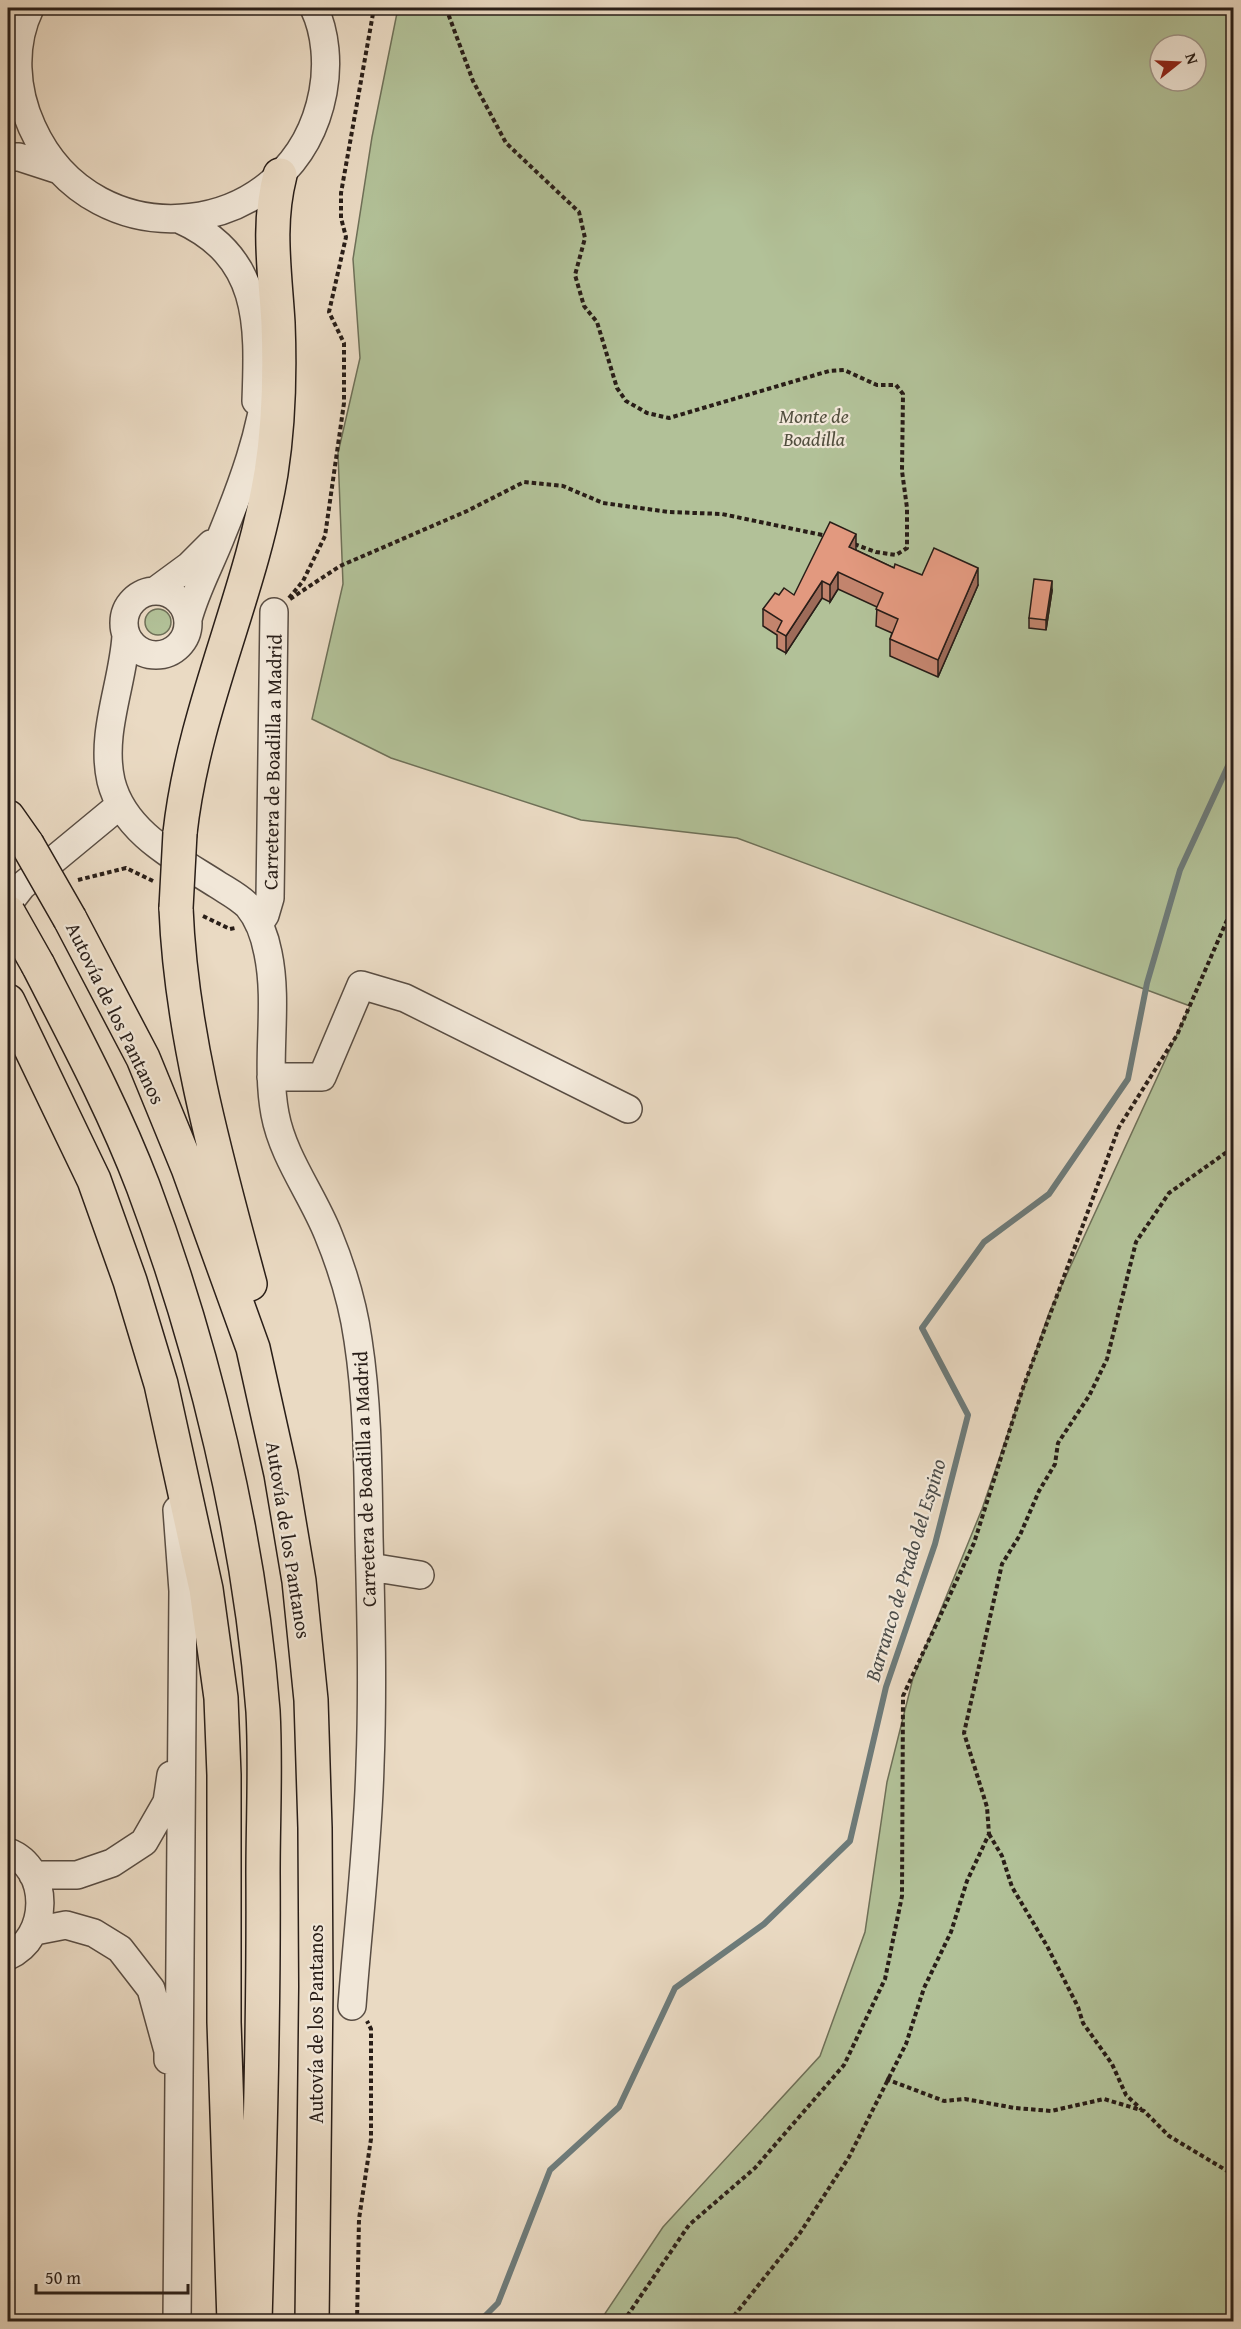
<svg xmlns="http://www.w3.org/2000/svg" width="1241" height="2329" font-family="'Gentium Book Plus',serif">
  <style>
    .green { fill: #b2c198; stroke: #6e7058; stroke-width: 1.5; fill-rule: evenodd }
    .lines { fill: none; stroke-linecap: round; stroke-linejoin: round }
    .stream { stroke: #6d7b7a; stroke-width: 6 }
    .minor-casing { stroke: #594d43; stroke-width: 30 }
    .highway-casing { stroke: #291e18; stroke-width: 36 }
    .path { stroke: #291e18; stroke-width: 4; stroke-dasharray: 4.5 3; stroke-linecap: butt }
    .minor { stroke: #f1e7d8; stroke-width: 27 }
    .highway { stroke: #eadac3; stroke-width: 33 }
    .highway-bridge-casing { stroke: #291e18; stroke-width: 36; stroke-linecap: butt }
    .highway-bridge { stroke: #eadac3; stroke-width: 33 }
    .wall { fill: #c2846d; stroke: #291e18; stroke-width: 1.5 }
    .shaded-wall { fill: #9e6b59; stroke: #291e18; stroke-width: 1.5 }
    .building { fill: #e2997f; stroke: #291e18; stroke-width: 1.5 }
    .labels { text-anchor: middle; dominant-baseline: central; stroke-width: 4.5; stroke-linejoin: round; paint-order: stroke }
    .park-label { font-size: 20px; font-style: italic; fill: #524f3e; stroke: #f1e7d8 }
    .street-label { font-size: 20px; fill: #291e18; stroke: #f1e7d8 }
    .water-label { font-size: 21px; font-style: italic; fill: #4b4c49; stroke: #f1e7d8 }
  </style>
  <rect width="100%" height="100%" fill="#eadac3"/>
  <filter id="stains"><feTurbulence type="fractalNoise" baseFrequency=".00333" numOctaves="4"/><feColorMatrix values="0 0 0 0 .2 0 0 0 0 .09 0 0 0 0 .02 0 0 0 .5 -.17"/></filter>
  <radialGradient id="worn" r=".72"><stop offset=".6" stop-color="#630" stop-opacity="0"/><stop offset="1" stop-color="#630" stop-opacity=".3"/></radialGradient>
  <path class="green" d="M398,8H1233V2321H600L663,2227L820,2056L865,1932L887,1782L913,1678L982,1509L1049,1313L1190,1006L737,838L581,820L391,758L312,719L343,584L338,453L360,358L353,259L372,137ZM1160,45H1196V81H1160Z
    M145 622a13 13 0 1 1 26 0a13 13 0 1 1-26 0Z"/>
  <g class="lines">
    <path class="stream" d="M479,2322L498,2303L550,2170L619,2107L675,1988L764,1924L850,1841L886,1687L935,1544L968,1415L922,1328L984,1242L1049,1194L1128,1079L1147,983L1180,870L1234,753"/>
    <defs>
      <path id="minor" d="M30,8C12,45 15,90 32,127C94,265 295,242 323,92C328,65 326,33 314,8
        M8,157H19L59,170
        M179,219C261,256 259,322 256,401
        M124 623a32 32 0 1 1 64 0a32 32 0 1 1-64 0Z
        M155,591L189,566L211,544
        M188,619C196,589 211,563 222,534C242,485 262,432 267,379
        M126,636C123,684 100,733 111,781C124,833 176,858 218,885C229,892 239,897 248,906C258,918 265,937 268,953C279,1006 265,1061 275,1114C283,1157 312,1194 328,1234C342,1268 353,1304 358,1340C368,1405 368,1472 369,1537C371,1613 373,1689 370,1765C368,1845 358,1926 352,2006
        M8,904L22,886L120,805
        M259,924L265,915L270,898L274,612
        M271,1077H322L361,985L405,998L628,1109
        M370,1567L420,1575
        M8,1852C51,1868 50,1938 8,1956
        M33,1875H77L112,1863L144,1842L167,1802L171,1775
        M35,1931L66,1925L94,1933L120,1949L151,1989L168,2051V2060
        M177,2322L183,1591L177,1510"/>
      <path id="highway" d="M8,817L27,844
        M180,833C194,707 251,595 271,473C279,422 280,374 278,323C275,272 267,225 280,175
        M176,908C181,1035 217,1161 250,1284
        M70,919L143,1058L188,1168L253,1348L281,1474L299,1581L311,1700L315,1828L316,1987L312,2322
        M38,965C75,1037 114,1110 143,1186C204,1349 250,1538 263,1711C266,1765 263,1819 263,1873C264,2022 259,2172 255,2322
        M8,1001L94,1180L130,1281L161,1384L206,1589L221,1698L224,1775V2022L234,2322"/>
    </defs>
    <use href="#minor" class="minor-casing"/>
    <use href="#highway" class="highway-casing"/>
    <path class="path" d="M446,8L473,81L506,143L579,212L585,238L575,275L584,306L597,322L617,388L626,401L647,413L669,418L829,371L844,370L877,385H896L903,394L902,471L907,508V548L896,555L876,552L851,543
      M289,598L303,581L325,536L344,403V343L329,312L346,237L341,218V193L374,8
      M290,599L340,566L467,511L524,482L563,486L603,503L669,512L722,514L827,536
      M78,880L126,868L153,881
      M203,916L230,929L235,928
      M989,1834L1002,1856L1012,1887L1047,1946L1078,2007L1083,2023L1112,2064L1126,2095L1141,2109
      M886,2079L944,2101L965,2099L1015,2108L1051,2111L1104,2099L1144,2111L1169,2136L1234,2175
      M357,2322L359,2219L371,2139V2029L367,2021
      M623,2322L689,2225L755,2168L844,2065L885,1979L902,1896L903,1696L974,1543L1023,1388L1119,1127L1177,1035L1234,904
      M729,2322L800,2233L849,2157L906,2044L924,1988L951,1932L967,1881L989,1834L987,1807L964,1733L1002,1564L1020,1535L1039,1491L1055,1464L1058,1443L1089,1396L1107,1359L1136,1242L1169,1193L1234,1147"/>
    <use href="#minor" class="minor"/>
    <use href="#highway" class="highway"/>
    <defs>
      <path id="highway-bridge" d="M27,844L70,919
        M176,908L180,833
        M8,912L38,965"/>
    </defs>
    <use href="#highway-bridge" class="highway-bridge-casing"/>
    <use href="#highway-bridge" class="highway-bridge"/>
  </g>
  <path class="wall" d="M856,550L894,568L922,575L978,585L938,677L890,656V639L892,633L876,626L877,607L838,589L830,602L822,598L786,653L777,648V635L763,626V609L779,595H794Z
    M1052,591L1046,630L1029,628V618Z"/>
  <path class="shaded-wall" d="M856,534V551L849,547Z
    M978,568V585L938,677V660Z
    M838,572V589L830,602V585Z
    M822,581V598L786,653V636Z
    M1052,581V591L1046,630V620Z"/>
  <path class="building" d="M830,522L856,534L849,547L894,568L895,564L922,575L934,548L978,568L938,660L890,639L898,619L876,609L883,593L838,572L830,585L822,581L786,636L777,631L782,621L763,609L775,593L779,595L784,588L794,595Z
    M1034,579L1052,581L1046,620L1029,618Z"/>
  <g class="labels">
    <g class="park-label">
      <text x="814" y="415">Monte de<tspan x="814" dy="23">Boadilla</tspan></text>
    </g>
    <g class="street-label">
      <text transform="translate(272 762) rotate(-89)">Carretera de Boadilla a Madrid</text>
      <text transform="translate(116 1013) rotate(64)">Autovía de los Pantanos</text>
      <text transform="translate(364 1479) rotate(-92)">Carretera de Boadilla a Madrid</text>
      <text transform="translate(289 1540) rotate(81)">Autovía de los Pantanos</text>
      <text transform="translate(315 2024) rotate(-90)">Autovía de los Pantanos</text>
    </g>
    <g class="water-label">
      <text transform="translate(905 1570) rotate(-73)">Barranco de Prado del Espino</text>
    </g>
  </g>
  <rect width="1241" height="2329" fill="none" stroke="#eadac3" stroke-width="30"/>
  <rect x="9" y="9" width="1223" height="2311" fill="none" stroke="#291e18" stroke-width="3"/>
  <rect x="15" y="15" width="1211" height="2299" fill="none" stroke="#291e18" stroke-width="1.5"/>
  <g transform="translate(1178 63) rotate(72)"><circle r="28" fill="#f1e7d8" stroke="#a1978b" stroke-width="1.5"/>
  <path d="M0-4.5L10 22L0 15L-10 22Z" fill="#8f2418"/>
  <text y="-9" font-size="16" font-weight="bold" text-anchor="middle" fill="#291e18">N</text>
  </g>
  <path d="M36 2284v9h152v-9" fill="none" stroke="#291e18" stroke-width="3"/>
  <text x="45" y="2284" font-size="18" fill="#291e18" stroke="#f1e7d8" stroke-width="4.5" paint-order="stroke">50 m</text>
  <rect width="100%" height="100%" filter="url(#stains)"/>
  <rect width="100%" height="100%" fill="url(#worn)"/>
</svg>
